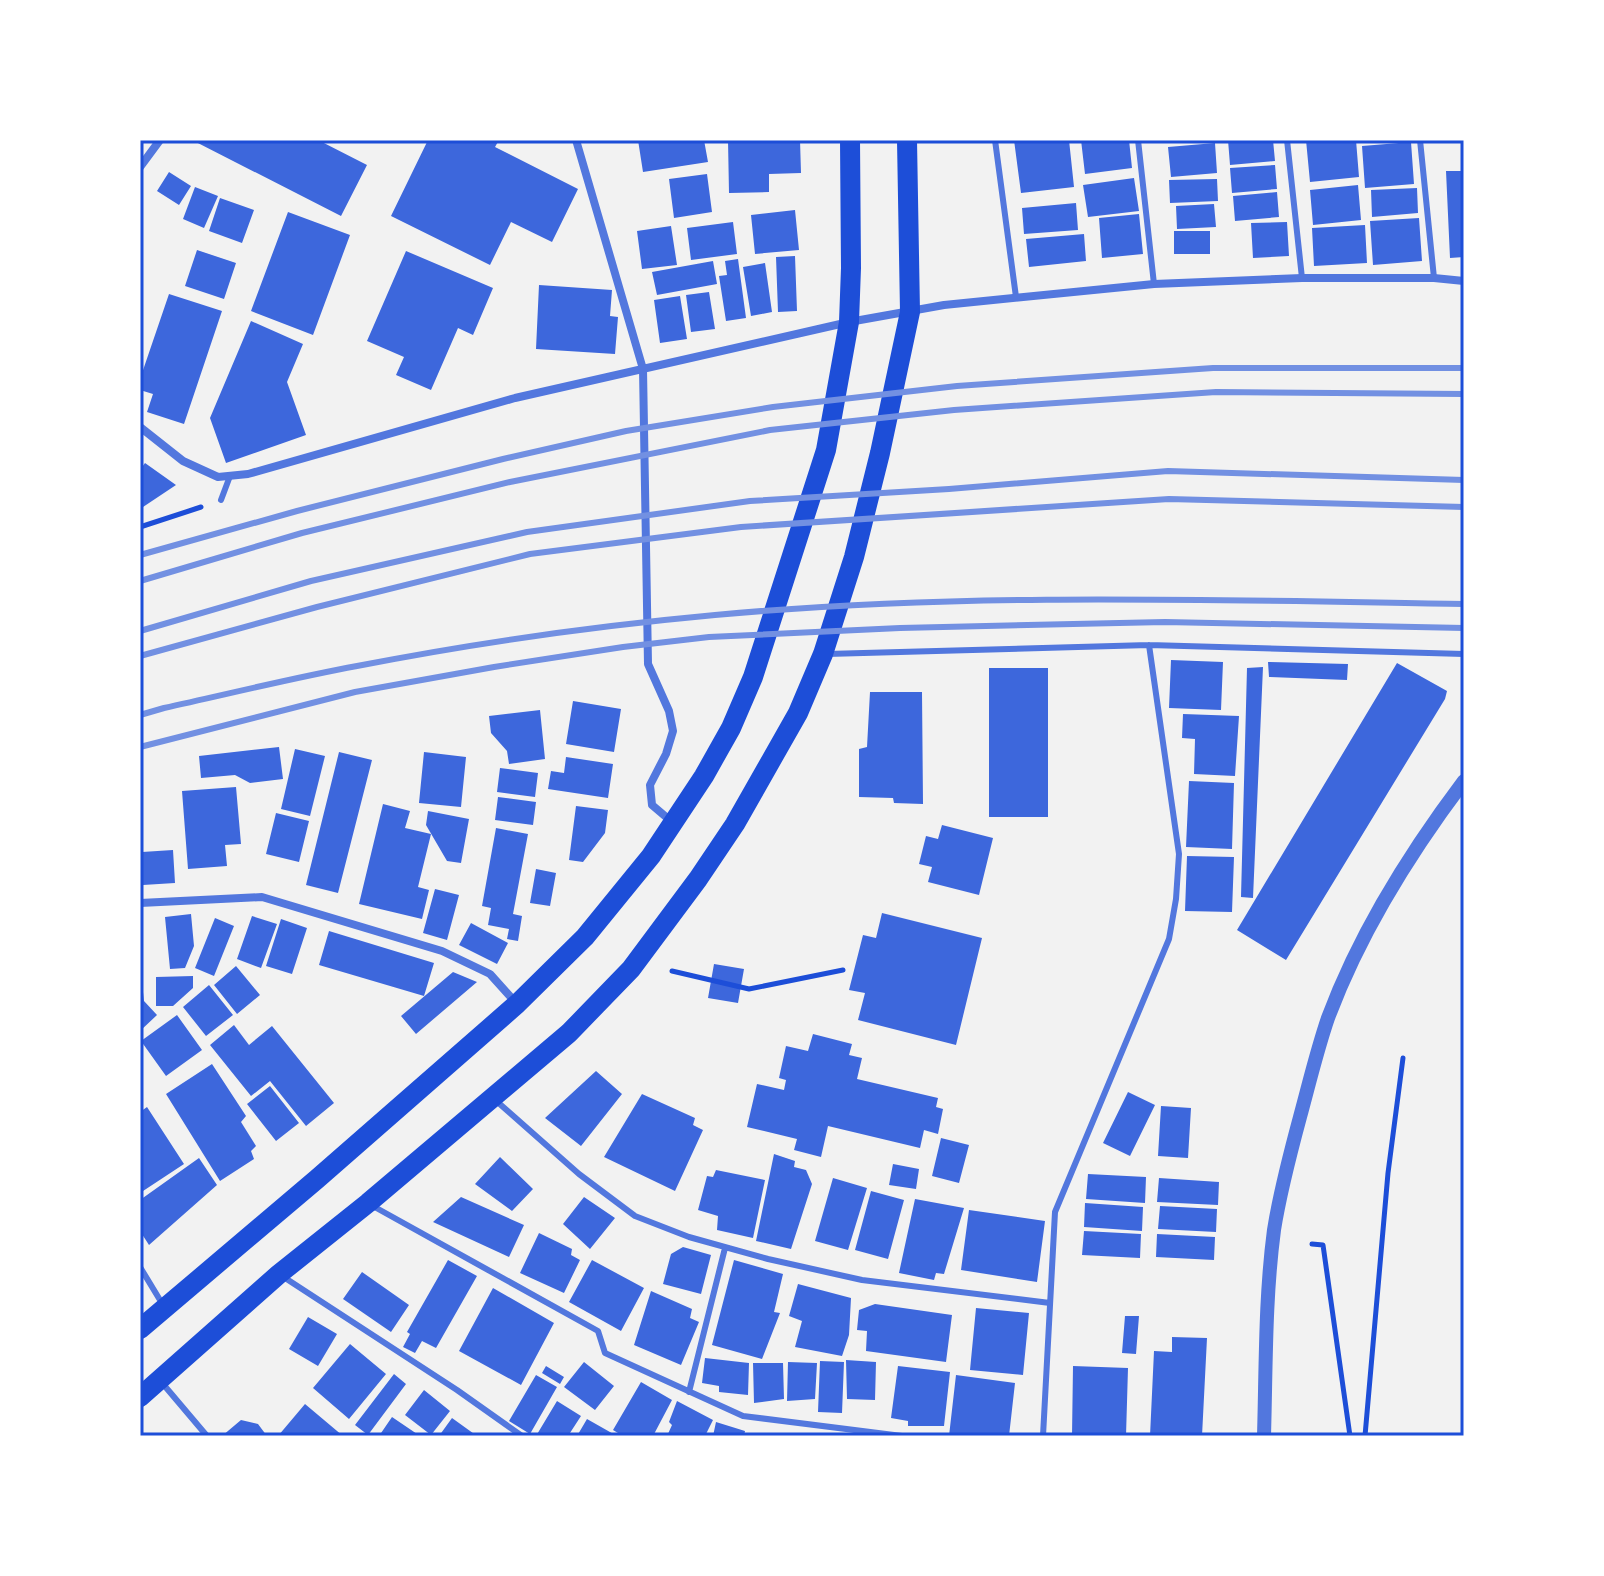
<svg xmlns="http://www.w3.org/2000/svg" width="1604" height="1576" font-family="Barlow,sans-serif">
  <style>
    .building { fill: #3d67dc }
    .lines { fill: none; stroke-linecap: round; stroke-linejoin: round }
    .path { stroke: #1d4ed8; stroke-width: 5 }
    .service { stroke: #5277de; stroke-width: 6 }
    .minor { stroke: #5277de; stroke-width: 8 }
    .tertiary { stroke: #5277de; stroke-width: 14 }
    .primary { stroke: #1d4ed8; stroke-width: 20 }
    .rail { stroke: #7290e2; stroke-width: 6 }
    .neatline { fill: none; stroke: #1d4ed8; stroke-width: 3 }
  </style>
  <rect width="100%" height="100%" fill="#f2f2f2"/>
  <path class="building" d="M192,140H318L367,165L341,216Z
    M428,140H499L495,147L578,189L552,242L511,222L490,265L391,216Z
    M638,140H704L708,162L643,172Z
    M728,140H800L801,173L769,174V192L729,193Z
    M1014,140H1069L1074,187L1021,193Z
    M1081,140H1129L1132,168L1085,174Z
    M1228,140H1273L1275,161L1230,165Z
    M1306,140H1356L1359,177L1310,182Z
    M1411,142L1414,184L1365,188L1362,146Z
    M1215,143L1217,173L1171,177L1168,147Z
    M1275,165L1277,189L1232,193L1230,168Z
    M1446,171H1464V257L1450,258Z
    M169,172L191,186L179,205L157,191Z
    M707,174L712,212L674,218L669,179Z
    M1134,178L1139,211L1088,217L1083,185Z
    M1217,179L1218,201L1170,203L1169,180Z
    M1358,185L1361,220L1313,225L1310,190Z
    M195,187L218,196L204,228L183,219Z
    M1417,188L1418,213L1372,217L1371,190Z
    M1277,192L1279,217L1235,221L1233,196Z
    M220,198L254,210L242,243L209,231Z
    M1076,203L1078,230L1024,234L1022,208Z
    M1214,204L1216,227L1177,229L1176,206Z
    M795,210L799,250L755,254L751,215Z
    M288,212L350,235L313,335L251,311Z
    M1139,214L1143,254L1102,258L1099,218Z
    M1419,218L1422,261L1373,265L1370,221Z
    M733,222L737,254L691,260L687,228Z
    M1287,222L1289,256L1253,258L1251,223Z
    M1365,225L1367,263L1314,266L1312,228Z
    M671,226L677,265L642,269L637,231Z
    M1174,231H1210V254H1174Z
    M1084,234L1086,261L1029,267L1026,239Z
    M197,250L236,263L224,299L185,286Z
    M406,251L493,288L473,335L458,328L431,390L396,375L404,357L367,341Z
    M795,256L797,311L778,312L776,257Z
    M738,259L746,318L726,321L719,276L727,275L725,261Z
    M713,261L717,284L657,295L652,272Z
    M765,263L772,312L751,316L743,267Z
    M539,285L612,290L610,316L618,317L615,354L536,349Z
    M709,292L715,329L691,332L686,295Z
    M169,294L222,311L184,424L147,412L153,394L140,390V379Z
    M680,296L687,339L660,343L654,300Z
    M251,321L303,344L287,382L306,435L226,463L210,418Z
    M145,463L176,485L140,509V470Z
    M1171,660L1223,662L1221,710L1169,708Z
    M1268,662L1348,664L1347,680L1269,677Z
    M1397,663L1447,691L1445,699L1286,960L1237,930Z
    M1263,667L1253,898L1241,897L1247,668Z
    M989,668H1048V817H989Z
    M870,692H922L923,804L894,803L893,798L859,797V749L867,747Z
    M573,701L621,709L614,752L566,744Z
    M540,710L545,759L509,764L507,751L491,733L489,716Z
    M1183,714L1239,716L1235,776L1194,774L1195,739L1182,738Z
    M279,747L283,779L250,783L235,775L201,778L199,756Z
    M295,749L325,756L310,816L281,809Z
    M339,752L372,760L338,893L306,885Z
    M424,752L466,757L461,807L419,803Z
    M566,757L613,764L608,798L548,789L551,771L564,773Z
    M500,768L538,773L535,797L497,792Z
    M1189,781L1234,783L1232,849L1186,847Z
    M236,787L241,844L225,845L227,866L188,869L182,791Z
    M498,797L536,802L533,825L495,820Z
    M383,804L410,811L405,828L431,834L418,887L429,890L422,919L359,904Z
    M576,806L608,810L605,833L583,862L569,860Z
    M428,811L469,819L461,863L447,861L426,825Z
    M276,813L309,821L299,862L266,854Z
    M942,825L993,838L979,895L928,882L932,867L919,864L926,836L938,839Z
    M496,828L528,834L513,914L522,916L518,941L507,939L509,929L488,925L491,908L482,906Z
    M173,850L175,883L143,885L142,852Z
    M1187,856L1234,857L1232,912L1185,911Z
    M536,869L556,873L550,906L530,903Z
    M435,889L459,895L447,940L423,933Z
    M882,913L982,938L956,1045L858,1020L865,993L849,990L863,935L876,938Z
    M191,914L194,946L185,968L170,969L165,917Z
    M252,916L277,924L261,968L237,959Z
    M215,918L234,926L214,976L195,968Z
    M281,919L307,928L292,974L266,966Z
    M471,923L508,943L497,964L459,945Z
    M329,931L434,963L424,996L319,965Z
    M714,964L744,969L738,1003L708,998Z
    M236,966L260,995L237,1014L214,985Z
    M453,972L477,982L416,1034L401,1016Z
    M193,976V988L173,1006H156V977Z
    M140,983H142L144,1001L157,1015L140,1031Z
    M209,985L233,1015L206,1036L183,1007Z
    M177,1015L202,1050L166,1076L141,1041Z
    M234,1025L249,1045L272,1026L334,1103L306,1126L270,1081L251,1096L210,1045Z
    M813,1034L852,1044L849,1055L862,1058L857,1079L938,1098L936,1107L943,1109L938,1134L924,1130L920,1148L828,1126L821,1157L794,1150L797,1139L747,1127L757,1084L784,1090L786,1080L779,1078L786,1046L808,1051Z
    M212,1064L246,1116L241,1122L256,1146L251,1151L254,1159L220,1181L166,1094Z
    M596,1071L622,1094L581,1146L545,1118Z
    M270,1086L299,1123L276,1141L247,1104Z
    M1128,1092L1155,1105L1130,1156L1103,1143Z
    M642,1094L695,1118L693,1125L703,1130L675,1191L604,1157Z
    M1161,1106L1191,1108L1188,1158L1158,1156Z
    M147,1107L184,1164L140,1193V1112Z
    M941,1138L969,1145L959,1183L932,1176Z
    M774,1154L795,1161L794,1167L806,1170L812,1184L791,1249L756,1241Z
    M500,1157L533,1189L512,1211L475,1184Z
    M199,1158L217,1185L149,1245L140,1231V1200Z
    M893,1164L919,1169L916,1189L889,1185Z
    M716,1170L765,1180L753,1238L717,1230L718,1216L698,1210L707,1176L713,1177Z
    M1088,1174L1146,1177L1145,1203L1086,1199Z
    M833,1178L867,1188L848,1250L815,1241Z
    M1159,1178L1219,1182L1218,1205L1157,1202Z
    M871,1191L904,1200L888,1259L855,1250Z
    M461,1197L524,1225L509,1257L433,1222Z
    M584,1197L615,1218L590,1249L563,1224Z
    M915,1199L964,1208L944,1274L936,1273L934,1280L899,1273Z
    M1085,1203L1143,1207L1142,1231L1084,1227Z
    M1160,1206L1217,1209L1216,1232L1158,1229Z
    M969,1210L1045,1221L1037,1282L961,1270Z
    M1084,1231L1141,1234L1140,1258L1082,1255Z
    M539,1233L572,1249L571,1255L580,1260L564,1293L520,1273Z
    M1157,1234L1215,1237L1214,1260L1156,1257Z
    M683,1247L711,1255L701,1294L663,1284L671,1254Z
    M448,1260L477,1276L436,1348L422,1341L415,1353L403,1347L410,1334L407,1332Z
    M592,1260L644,1288L621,1331L569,1302Z
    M734,1260L783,1274L774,1312L780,1313L762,1359L712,1345Z
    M362,1272L409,1305L391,1332L343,1299Z
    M798,1284L851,1298L849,1335L842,1356L795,1347L802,1321L789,1316Z
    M493,1288L554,1323L521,1385L459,1351Z
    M651,1291L692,1309L690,1318L699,1322L681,1365L634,1345Z
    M875,1304L952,1315L946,1362L866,1351L867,1331L857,1330L859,1310Z
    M976,1308L1029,1313L1023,1375L970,1370Z
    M1125,1316H1139L1136,1354L1122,1353Z
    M308,1317L337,1334L318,1366L289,1349Z
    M1172,1337L1207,1338L1202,1436H1150L1154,1351L1172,1352Z
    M350,1344L386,1374L349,1419L313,1388Z
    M705,1358L749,1363L748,1395L719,1392V1386L702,1383Z
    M846,1360L876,1362L875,1400L847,1399Z
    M820,1361L844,1362L842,1413L818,1412Z
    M584,1362L614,1386L595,1410L564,1387Z
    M788,1362L817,1363L815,1399L787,1401Z
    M753,1363H783L784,1399L754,1403Z
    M546,1366L564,1377L560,1384L542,1373Z
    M898,1366L950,1372L944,1426H908V1421L891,1418Z
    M1073,1366L1128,1368L1126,1436H1072Z
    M394,1374L406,1384L368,1435L355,1425Z
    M536,1375L557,1387L530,1434L509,1421Z
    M956,1375L1015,1383L1009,1436H949Z
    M641,1382L672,1400L653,1436H623L613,1430Z
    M424,1390L450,1411L431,1435L405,1415Z
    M557,1401L581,1416L568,1436H536Z
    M677,1401L713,1420L705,1436H667L672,1425L669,1422Z
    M305,1404L343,1436H278Z
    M392,1417L420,1436H379Z
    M452,1418L477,1436H439Z
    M587,1419L617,1436H577Z
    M241,1420L258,1424L267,1436H222Z
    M716,1422L745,1431L744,1436H713Z"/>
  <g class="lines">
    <path class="path" d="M140,527L201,507
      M672,971L749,989L843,970
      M1312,1244L1323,1245L1350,1436
      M1365,1436L1388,1173L1403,1058"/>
    <path class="service" d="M995,140L1016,297
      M1138,140L1154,284
      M1287,140L1302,278
      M1420,140L1434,278
      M221,500L230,476
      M827,654L1149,645L1464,654
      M494,1099L579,1174L635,1216L689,1237L768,1259L862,1280L1050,1303
      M371,1205L598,1331L605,1353L743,1416L902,1436
      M140,1267L163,1305
      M282,1276L457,1390L522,1436
      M163,1384L207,1436
      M689,1392L725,1248
      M1043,1436L1055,1212L1169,939L1176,899L1179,854L1149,645"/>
    <path class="minor" d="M576,140L643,369L648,664L669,711L673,731L666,754L650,785L652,805L672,822
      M140,167L160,140
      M140,427L183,461L218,477L248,474L515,398L849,322L944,305L1154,284L1302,278H1434L1464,281
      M140,903L262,897L442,951L490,974L516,1003"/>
    <path class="tertiary" d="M1264,1436C1266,1367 1265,1298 1274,1230C1280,1192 1290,1154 1300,1117C1309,1084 1317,1050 1328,1018C1360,932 1409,854 1464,781"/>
    <path class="primary" d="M140,1329L317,1179L517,1004L585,937L651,856L704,776L731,728L753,677L826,450L849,322L851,268L850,140
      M140,1397L279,1274L368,1203L569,1033L631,969L698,879L735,824L798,713L823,654L854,557L880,453L910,312L907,140"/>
    <path class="rail" d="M140,555L297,511L503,459L626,431L773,407L957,386L1213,368H1464
      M140,581L302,533L510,482L770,430L954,410L1216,392L1464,394
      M140,631L311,581L527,532L750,501L949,489L1168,471L1464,480
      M140,656L317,607L530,554L741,527L1169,499L1464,507
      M140,715L164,708C228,694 292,678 357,666C475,643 595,626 715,615C964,592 1214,600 1464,604
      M140,747L355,692L494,667L623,647L709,637L900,628L1165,622L1464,628"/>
  </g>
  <rect width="1604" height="1576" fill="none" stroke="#ffffff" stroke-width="284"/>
  <rect x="142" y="142" width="1320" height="1292" class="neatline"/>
</svg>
